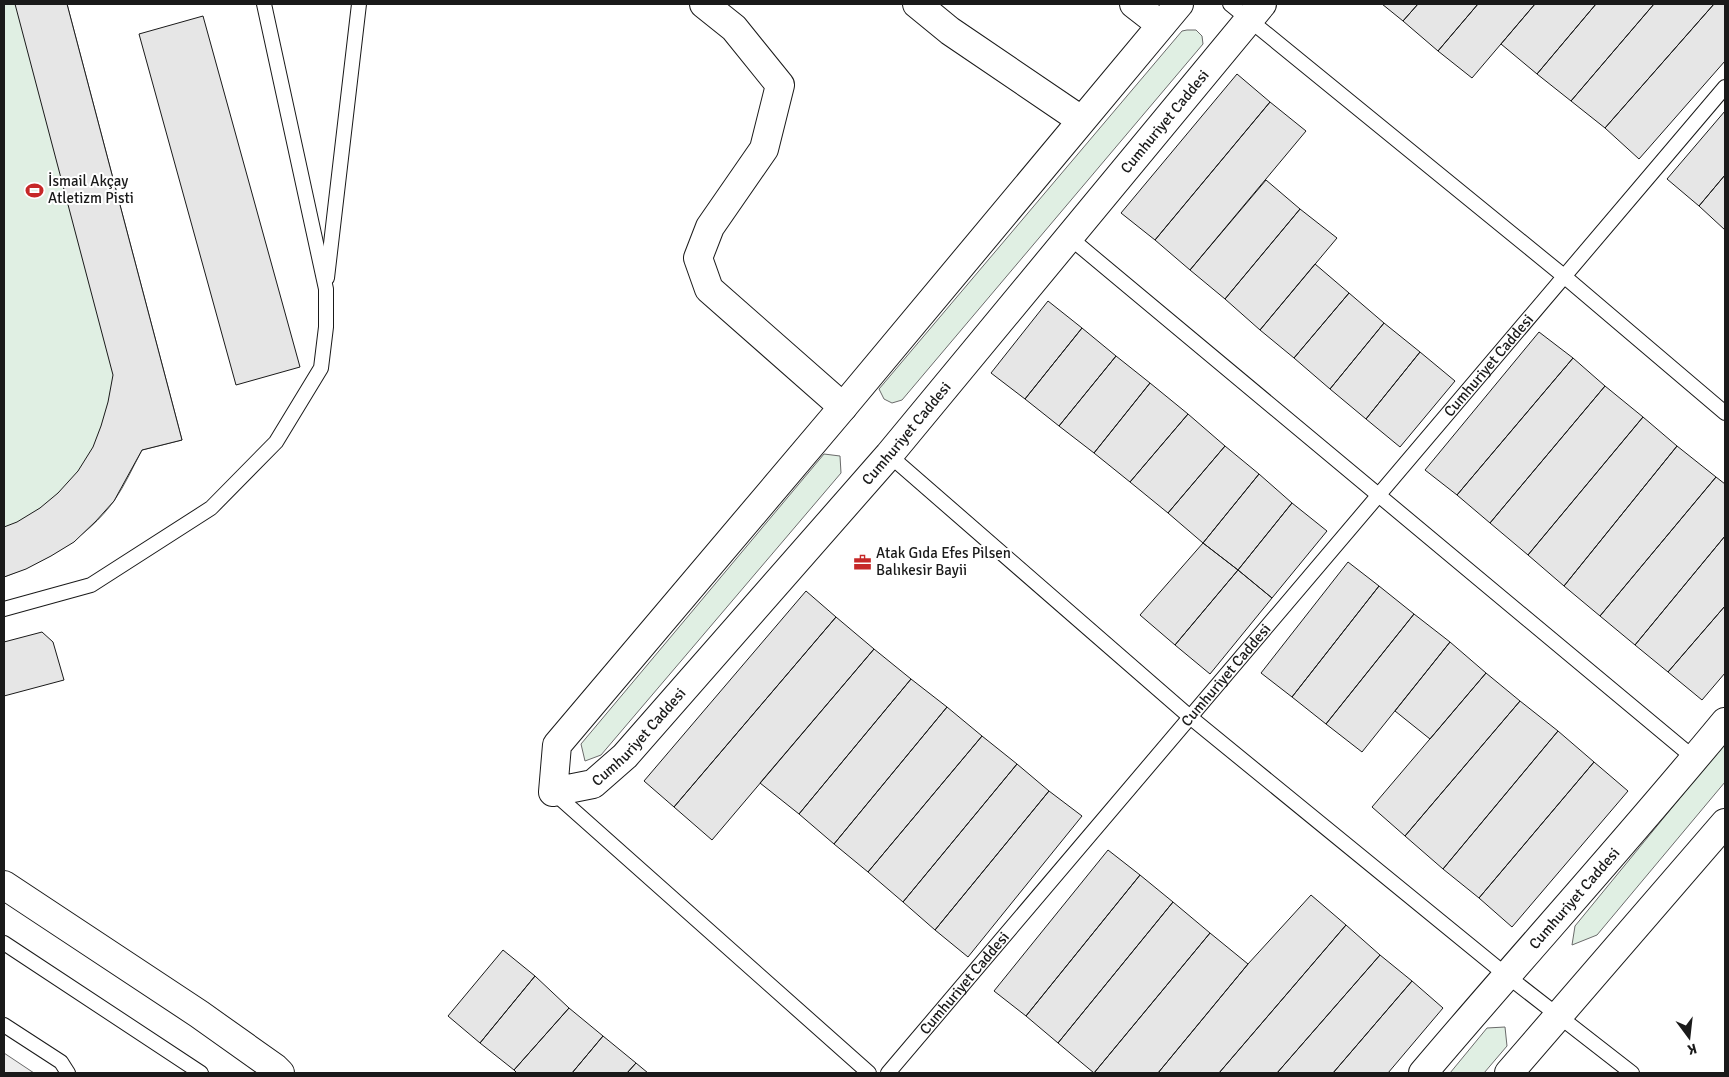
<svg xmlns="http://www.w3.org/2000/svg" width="1729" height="1077" font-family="Signika,sans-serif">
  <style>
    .green { fill: #e0efe3; stroke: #6a6a6a }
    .parking { fill: #ededed; stroke: #6a6a6a }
    .building { fill: #e6e6e6; stroke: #1a1a1a }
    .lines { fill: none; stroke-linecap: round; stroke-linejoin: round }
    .lane-casing { stroke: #1a1a1a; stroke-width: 16 }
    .street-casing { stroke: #1a1a1a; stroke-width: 30 }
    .lane { stroke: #fff; stroke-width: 14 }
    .street { stroke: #fff; stroke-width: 28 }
    .labels { text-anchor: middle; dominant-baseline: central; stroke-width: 4; stroke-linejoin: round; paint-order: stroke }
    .street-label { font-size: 15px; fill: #1a1a1a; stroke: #fff }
    .poi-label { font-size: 15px; fill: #1a1a1a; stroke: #fff; text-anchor: start }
  </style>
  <rect width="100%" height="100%" fill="#fff"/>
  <path class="green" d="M4,4H67L182,440L142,450C133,467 125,485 114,501C87,538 46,561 4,577Z
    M1187,30H1196L1202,36L1203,44L902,400L892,403L884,399L879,389L1182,31Z
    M824,454L840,456L841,473L601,755L585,761L581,744Z
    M1725,743V782L1597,935L1572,945L1575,926Z
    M1505,1027L1507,1046L1484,1073H1450L1487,1028Z"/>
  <path class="parking" d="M4,1053L34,1073H4Z"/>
  <path class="building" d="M15,4H67L182,440L142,450L114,501L96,521L74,542L51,556L26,569L4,577V527L17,522L40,508L58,493L78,471L93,447L101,426L108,402L113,375Z
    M1382,4H1418L1403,21Z
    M1418,4H1478L1438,51L1403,21Z
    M1478,4H1535L1472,78L1438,51Z
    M1535,4H1596L1537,74L1501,44Z
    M1596,4H1654L1571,101L1537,74Z
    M1654,4H1714L1605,128L1571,101Z
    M1714,4H1725V61L1639,159L1605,128Z
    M203,16L300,367L236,385L139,34Z
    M1237,74L1270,102L1155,240L1121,213Z
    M1270,102L1306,131L1190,270L1155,240Z
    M1725,111V175L1699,206L1667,179Z
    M1725,175V230L1699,206Z
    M1266,180L1300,209L1225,299L1190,270Z
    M1300,209L1337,238L1260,330L1225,299Z
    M1315,264L1349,293L1294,358L1260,330Z
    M1349,293L1384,323L1330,389L1294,358Z
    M1048,301L1082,328L1025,399L991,373Z
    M1384,323L1420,352L1366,419L1330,389Z
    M1082,328L1116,356L1059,426L1025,399Z
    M1539,332L1573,358L1457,495L1425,470Z
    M1420,352L1455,381L1400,447L1366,419Z
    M1116,356L1150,383L1094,453L1059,426Z
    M1573,358L1605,386L1490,523L1457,495Z
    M1150,383L1188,414L1130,482L1094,453Z
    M1605,386L1643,417L1528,555L1490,523Z
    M1188,414L1225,446L1168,513L1130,482Z
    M1643,417L1677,446L1564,586L1528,555Z
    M1225,446L1259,474L1203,543L1168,513Z
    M1677,446L1716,477L1600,616L1564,586Z
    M1259,474L1292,503L1238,570L1203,543Z
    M1716,477L1725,484V536L1635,645L1600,616Z
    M1292,503L1327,531L1272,598L1238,570Z
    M1725,536V606L1668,672L1635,645Z
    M1203,543L1238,570L1175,645L1140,615Z
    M1348,562L1379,586L1292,697L1261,673Z
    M1238,570L1272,598L1210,674L1175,645Z
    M1379,586L1414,614L1326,724L1292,697Z
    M806,591L836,617L674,807L644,781Z
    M1725,606V673L1702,700L1668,672Z
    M1414,614L1450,642L1362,752L1326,724Z
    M836,617L874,649L712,840L674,807Z
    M42,632L53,642L64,680L4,696V642Z
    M1450,642L1486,673L1430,739L1395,711Z
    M874,649L911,679L799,814L760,783Z
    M1486,673L1520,701L1405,836L1372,807Z
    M911,679L947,707L834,844L799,814Z
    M1520,701L1558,731L1443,869L1405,836Z
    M947,707L982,736L868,872L834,844Z
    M1558,731L1594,762L1479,898L1443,869Z
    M982,736L1017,764L903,902L868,872Z
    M1594,762L1628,791L1512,927L1479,898Z
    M1017,764L1049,791L935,930L903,902Z
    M1049,791L1082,816L968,957L935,930Z
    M1108,850L1140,875L1026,1016L994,991Z
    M1140,875L1173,902L1058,1043L1026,1016Z
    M1311,895L1346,925L1219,1073H1158L1248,964Z
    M1173,902L1210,933L1094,1073L1058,1043Z
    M1346,925L1380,955L1277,1073H1219Z
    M1210,933L1248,964L1158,1073H1094Z
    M503,950L535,976L480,1043L448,1016Z
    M1380,955L1412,981L1333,1073H1277Z
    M535,976L569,1008L514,1070L480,1043Z
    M1412,981L1443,1008L1388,1073H1333Z
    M569,1008L603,1036L572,1073H517L514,1070Z
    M603,1036L636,1063L627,1073H572Z
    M636,1063L648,1073H627Z"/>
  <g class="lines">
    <defs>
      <g id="lane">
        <path d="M1230,4L1565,277L1725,413"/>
        <path d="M1069,237L1695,759"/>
        <path d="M327,278L359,4"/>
        <path d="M889,455L1190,717L1506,975L1632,1073"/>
        <path d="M4,609L91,585L211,508L276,442L321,368L326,327V289L264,4"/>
        <path d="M553,792L869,1073"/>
        <path d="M4,943L201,1073"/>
        <path d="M4,1025L61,1062L68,1073"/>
        <path id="s1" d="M888,1073L1725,87"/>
      </g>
      <g id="street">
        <path d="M704,4L734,28L780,85L764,149L710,227L698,258L709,289L843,407"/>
        <path d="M917,4L950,31L1081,120"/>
        <path d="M1134,4L1161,25"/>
        <path id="s2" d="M1179,4L843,407L557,745L553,792L593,784L625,756L889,455L1262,4"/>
        <path d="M4,885L199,1014L275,1068L280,1073"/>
        <path id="s3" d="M1423,1073C1523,955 1627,841 1725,722"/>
        <path d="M1509,1073L1725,823"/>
      </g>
    </defs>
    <use href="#lane" class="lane-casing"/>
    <use href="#street" class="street-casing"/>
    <use href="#lane" class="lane"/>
    <use href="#street" class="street"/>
  </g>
  <defs>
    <symbol id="stadium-bare" viewBox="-9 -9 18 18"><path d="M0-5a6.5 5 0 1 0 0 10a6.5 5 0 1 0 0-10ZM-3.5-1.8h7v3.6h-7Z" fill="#c62828" stroke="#fff" stroke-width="2.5" paint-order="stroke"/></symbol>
    <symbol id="office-bare" viewBox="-9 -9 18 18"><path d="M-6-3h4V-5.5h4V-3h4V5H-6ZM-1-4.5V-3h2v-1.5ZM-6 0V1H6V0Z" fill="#c62828" stroke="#fff" stroke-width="2.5" paint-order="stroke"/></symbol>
  </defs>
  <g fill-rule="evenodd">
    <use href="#stadium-bare" x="22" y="178" width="25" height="25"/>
    <use href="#office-bare" x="850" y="550" width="25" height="25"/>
  </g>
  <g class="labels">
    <g class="street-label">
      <text stroke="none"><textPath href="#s2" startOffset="1931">Cumhuriyet Caddesi</textPath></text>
      <text stroke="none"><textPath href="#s1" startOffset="928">Cumhuriyet Caddesi</textPath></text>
      <text stroke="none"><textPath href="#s2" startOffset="1526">Cumhuriyet Caddesi</textPath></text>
      <text stroke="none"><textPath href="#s1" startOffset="522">Cumhuriyet Caddesi</textPath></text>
      <text stroke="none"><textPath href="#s2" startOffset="1121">Cumhuriyet Caddesi</textPath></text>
      <text stroke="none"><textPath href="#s3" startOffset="231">Cumhuriyet Caddesi</textPath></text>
      <text stroke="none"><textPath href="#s1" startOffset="118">Cumhuriyet Caddesi</textPath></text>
    </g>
    <g class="poi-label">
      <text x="48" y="181">İsmail Akçay<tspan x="48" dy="17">Atletizm Pisti</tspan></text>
      <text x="876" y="553">Atak Gıda Efes Pilsen<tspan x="876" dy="17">Balıkesir Bayii</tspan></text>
    </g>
  </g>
  <rect width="1729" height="1077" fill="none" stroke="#1a1a1a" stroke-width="10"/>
  <g transform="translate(1689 1037) rotate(165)" stroke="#ffffff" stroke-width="4" paint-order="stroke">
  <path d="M0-4L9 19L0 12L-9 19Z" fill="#1a1a1a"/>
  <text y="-8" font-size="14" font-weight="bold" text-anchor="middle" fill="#1a1a1a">K</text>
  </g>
</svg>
